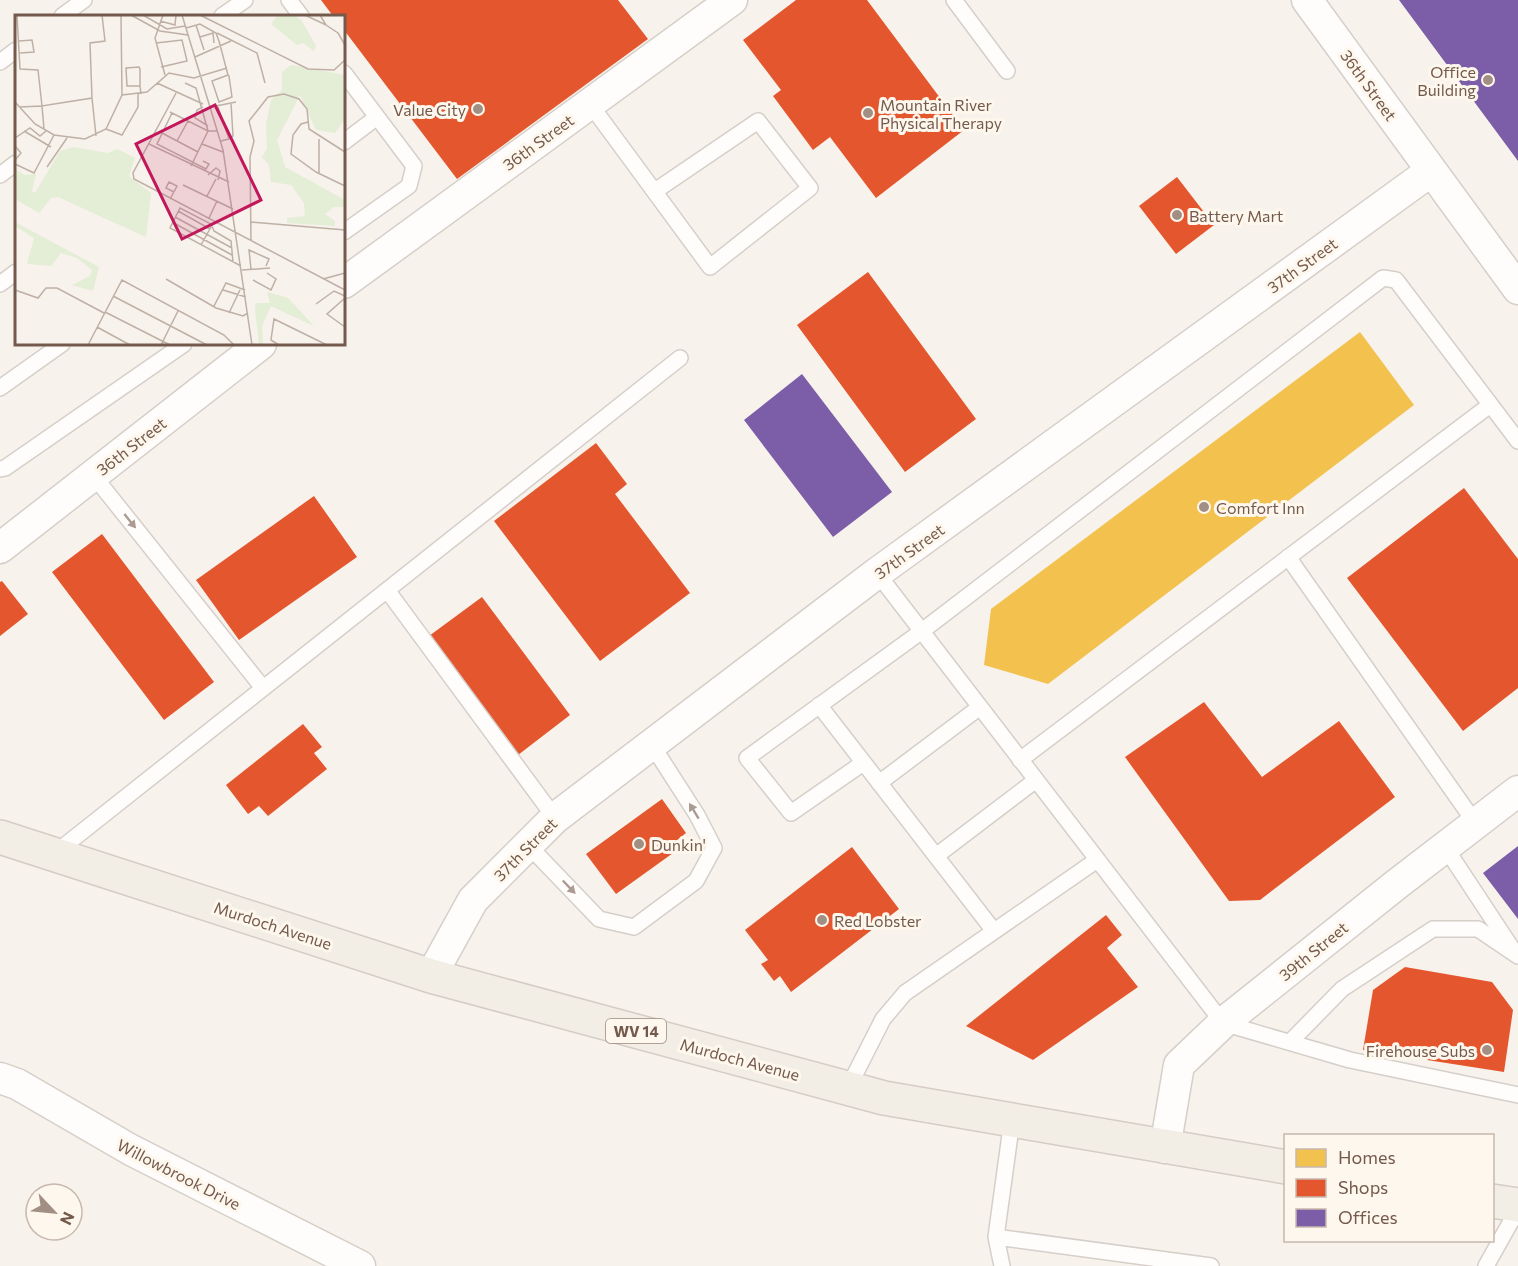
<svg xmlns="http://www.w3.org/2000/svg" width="1518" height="1266" font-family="Commissioner,sans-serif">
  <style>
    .homes { fill: #f2c14e }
    .shops { fill: #e4572e }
    .offices { fill: #7b5ea7 }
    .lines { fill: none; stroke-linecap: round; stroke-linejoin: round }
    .lane-casing { stroke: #d6cfc9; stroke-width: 18 }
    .street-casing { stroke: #d6cfc9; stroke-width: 33 }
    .primary-casing { stroke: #d5ccc6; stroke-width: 36 }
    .lane { stroke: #fefdfc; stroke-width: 15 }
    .street { stroke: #fefdfc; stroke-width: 30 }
    .primary { stroke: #f2ede5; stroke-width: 33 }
    .oneway { fill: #ab9b92 }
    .poi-dot { fill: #a28f84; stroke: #fef7ed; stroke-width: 2 }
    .labels { text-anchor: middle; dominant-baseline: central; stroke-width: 6; stroke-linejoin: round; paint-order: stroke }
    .shield { fill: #fef7ed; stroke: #9d897c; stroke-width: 1.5 }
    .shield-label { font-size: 15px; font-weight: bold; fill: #745a4c }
    .poi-label { font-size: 16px; fill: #745a4c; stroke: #fef7ed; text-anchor: start }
    .street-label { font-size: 16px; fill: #745a4c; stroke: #fef7ed }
    .inset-road { fill: none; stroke: #bfb0a6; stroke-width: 1.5 }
    .view { fill: #c2185b; fill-opacity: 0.15; stroke: #c2185b; stroke-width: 3 }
    .inset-edge { fill: none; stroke: #745a4c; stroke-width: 3 }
  </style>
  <rect width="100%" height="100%" fill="#f7f2eb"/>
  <path class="homes" d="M1360,332L1414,405L1048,684L984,665L991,609Z"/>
  <path class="shops" d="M321,0H618L648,39L457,179L344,30V16H333Z
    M796,0H867L964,130L876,198L830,137L813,150L773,96L781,90L743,40Z
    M1177,177L1214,225L1176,254L1139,206Z
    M868,272L976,419L905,472L797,325Z
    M596,443L627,484L615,494L690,593L600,661L494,521Z
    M1464,488L1518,559V688L1463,731L1347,578Z
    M314,496L357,557L239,640L196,580Z
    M102,534L214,682L164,720L52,572Z
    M2,581L28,614L0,636V582Z
    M482,597L570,715L518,755L429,636Z
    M1204,702L1262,777L1339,721L1395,797L1260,900L1229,901L1125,757Z
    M303,724L322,747L314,753L327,769L268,816L259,806L248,814L226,785Z
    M662,799L686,833L676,841L680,848L616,894L586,854Z
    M852,847L899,909L791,992L780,976L774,981L761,964L768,960L745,930Z
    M1106,915L1122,935L1107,948L1138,987L1033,1060L966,1026Z
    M1405,967L1492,982L1513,1010L1504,1072L1363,1050L1373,990Z"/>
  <path class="offices" d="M1399,0H1518V161Z
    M802,374L892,492L833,537L744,420Z
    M1518,846V919L1483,873Z"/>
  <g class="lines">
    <defs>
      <path id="lane" d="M289,0L301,16
        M954,0L1007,71
        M62,16L84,0
        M222,16L245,0
        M0,62L16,50
        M344,73L414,166L409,186L344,232
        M590,104L710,267L810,188L758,121L655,191
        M344,142L377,117
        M0,175L16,163
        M0,284L16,272
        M0,388L62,344
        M0,469L5,468L184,344
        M93,475L263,688
        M1288,557L1476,824
        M877,573L1223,1023L1350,1060L1518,1095
        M387,590L555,818
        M819,705L994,931
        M1020,760L1490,405
        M863,763L791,813L747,758L922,631L1383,278L1396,280L1518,441
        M879,783L980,707
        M528,845L599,919L634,927L696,881L714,848L697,815L652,745
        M1445,847L1511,947
        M54,854L680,358
        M936,856L1036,780
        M1290,1042L1342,989L1433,929H1478L1518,956
        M848,1088L883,1019L905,993L1097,860
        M1012,1120L996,1237L1211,1266
        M996,1237L1002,1266
        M1486,1266L1518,1209"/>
      <path id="street" d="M1307,0L1518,289
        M344,283L732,0
        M0,548L261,344
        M431,976L473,900L555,818L877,573L1431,171
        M0,1078L17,1084L131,1150L360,1266
        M1165,1148L1179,1065L1223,1023L1397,884L1518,791"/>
      <path id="primary" d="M0,837L431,976L884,1098L1286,1167
        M1492,1201L1518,1205"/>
    </defs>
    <use href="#lane" class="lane-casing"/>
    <use href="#street" class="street-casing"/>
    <use href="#primary" class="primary-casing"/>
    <use href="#lane" class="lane"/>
    <use href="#street" class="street"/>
    <use href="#primary" class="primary"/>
  </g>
  <defs><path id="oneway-solid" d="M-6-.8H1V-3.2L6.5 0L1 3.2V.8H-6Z" transform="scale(1.5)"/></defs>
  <g class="oneway">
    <use href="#oneway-solid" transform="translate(130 521) rotate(51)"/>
    <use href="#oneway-solid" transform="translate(694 811) rotate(-121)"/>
    <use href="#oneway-solid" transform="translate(569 887) rotate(46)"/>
  </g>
  <g class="poi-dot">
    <circle cx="1488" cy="80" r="6"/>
    <circle cx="478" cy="109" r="6"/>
    <circle cx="868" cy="113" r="6"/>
    <circle cx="1177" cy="215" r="6"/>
    <circle cx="1204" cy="507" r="6"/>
    <circle cx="639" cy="844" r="6"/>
    <circle cx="822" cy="920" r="6"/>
    <circle cx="1487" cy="1050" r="6"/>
  </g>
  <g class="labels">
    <rect class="shield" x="606" y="1019" width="60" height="24" rx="4.5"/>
    <g class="shield-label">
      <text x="636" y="1031">WV 14</text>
    </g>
    <g class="poi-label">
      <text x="1476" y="71" text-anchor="end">Office<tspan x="1476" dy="18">Building</tspan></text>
      <text x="880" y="104">Mountain River<tspan x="880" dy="18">Physical Therapy</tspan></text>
      <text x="466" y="109" text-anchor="end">Value City</text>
      <text x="1189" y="215">Battery Mart</text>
      <text x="1216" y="507">Comfort Inn</text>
      <text x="651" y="844">Dunkin'</text>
      <text x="834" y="920">Red Lobster</text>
      <text x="1475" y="1050" text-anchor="end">Firehouse Subs</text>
    </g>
    <g class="street-label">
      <text transform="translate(1369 85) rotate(54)">36th Street</text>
      <text transform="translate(538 142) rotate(-36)">36th Street</text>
      <text transform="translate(1302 265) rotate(-36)">37th Street</text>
      <text transform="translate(131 446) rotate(-38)">36th Street</text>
      <text transform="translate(909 551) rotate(-36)">37th Street</text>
      <text transform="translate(525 849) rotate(-45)">37th Street</text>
      <text transform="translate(273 925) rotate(18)">Murdoch Avenue</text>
      <text transform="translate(1313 951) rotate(-39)">39th Street</text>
      <text transform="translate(740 1059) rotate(15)">Murdoch Avenue</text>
      <text transform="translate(179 1174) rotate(27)">Willowbrook Drive</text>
    </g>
  </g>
  <g transform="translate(15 15)">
    <rect width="330" height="330" fill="#f7f2eb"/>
    <path d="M263,0H279L287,6L301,31L299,36L288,28L282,30L256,9ZM276,50L330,60V104L320,118L301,115L285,80L262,125L270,152L330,185V192H319L310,199L320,206V211L272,208V203L290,201L289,188L276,170L256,167L254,150L247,142L252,134L251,109L256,85L267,75V57ZM59,132L93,138L102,134L120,143L114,161L136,178L131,222L43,182L36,183L24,198L0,184V154L10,160L21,159L17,176L20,178L45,136ZM0,207L84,252L78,276L57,270L75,261L77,255L62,243L46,238L36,251L12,249L19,223L0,211ZM252,277L273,283L299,311L256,291L247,311L248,330H244L240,294L241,288H255Z" fill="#e4edd6"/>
    <path class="inset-road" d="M2,0L5,54L23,55L27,91L77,83L75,28L90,26L87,0M116,0L145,16L173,20M128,0L152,14L170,11M148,0L140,23L150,60M167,0L208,135L237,330M185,0L293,54L319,55L330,45M290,0L311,10L305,0M145,6L160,10L161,0M181,10L189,35M311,10L323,18L330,30M171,13L185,9L201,18L204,26L213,60L214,61L217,82L204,87L197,66L213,60M202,18L242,38L250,68M185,22L198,18L199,28M4,26L17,25L19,37L5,38M141,28L167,25L172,46L146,52M180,42L216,26M142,68L188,89M170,68L181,73L193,116L176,151M125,71H112L111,53L124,52L125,54V71L126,79M161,78L118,158L119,164L330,275M107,80L132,77L154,58L179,63L212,53M77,83L81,121M0,87L20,109L39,120L70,124L91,114L107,80L106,0M4,92L27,91L29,114M188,92L182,95L180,103L193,111M196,92L221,87M203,92L214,124L206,126M155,97L193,116H203M157,98L142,129L191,154L194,149L188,146M293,107L286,109L278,120L276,139L301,157L330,171M91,114L107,120L123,92V79M9,116L36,132M147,118L183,137M0,123L15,113L25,121L31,116M214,124L218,121L216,88M162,126L173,106M134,129L214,167M187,129L208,137M0,131L6,138L0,145M0,149L19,158L39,120M32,152L52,123M304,158V124M193,160L201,153L205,156L203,165M168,170L218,194M192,181L201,164M155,184L162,171L154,167L151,173L159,177M163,196L195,214M160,202L217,233M194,203L202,186M157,207L217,240M236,207L330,215M236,226L235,142L239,126L234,106L253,82L269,79L284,84L292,94L294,114L330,137M186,230L196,212M218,247L216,226L199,216L196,209L165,193L155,213L226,251M236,254L234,235L254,244L251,251M227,255L255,253M151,264L201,293L228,301L233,298M308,264L330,258M238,265L256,275L261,264L252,258M0,275L23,283L31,273H42L89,298M208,275L231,282M98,281L192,330M330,283L312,299L330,312M301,289L319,276L330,281M199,291L211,268L230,275M90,297L155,330M214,298L225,275M82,312L115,330M73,330L107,265L209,320L219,330M146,330L163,296M264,330L256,325L259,304L312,330"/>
    <path class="view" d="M200,90L246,185L167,224L121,129Z"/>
    <rect width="330" height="330" class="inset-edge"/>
  </g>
  <rect x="1284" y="1134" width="210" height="108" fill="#fef7ed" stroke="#c7b8ad" stroke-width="1.5"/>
  <rect x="1296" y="1149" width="30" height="18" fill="#f2c14e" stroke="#c7b8ad" stroke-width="1.5"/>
  <text x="1338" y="1164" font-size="18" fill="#745a4c">Homes</text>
  <rect x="1296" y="1179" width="30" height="18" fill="#e4572e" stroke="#c7b8ad" stroke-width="1.5"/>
  <text x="1338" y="1194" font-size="18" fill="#745a4c">Shops</text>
  <rect x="1296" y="1209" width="30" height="18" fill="#7b5ea7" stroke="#c7b8ad" stroke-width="1.5"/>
  <text x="1338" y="1224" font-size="18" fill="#745a4c">Offices</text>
  <g transform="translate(54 1212) rotate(116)"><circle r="28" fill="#fef7ed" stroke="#c7b8ad" stroke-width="1.5"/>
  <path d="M0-4.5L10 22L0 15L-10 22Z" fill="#a28f84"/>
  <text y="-9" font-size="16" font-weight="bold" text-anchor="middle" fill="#745a4c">N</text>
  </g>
</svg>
